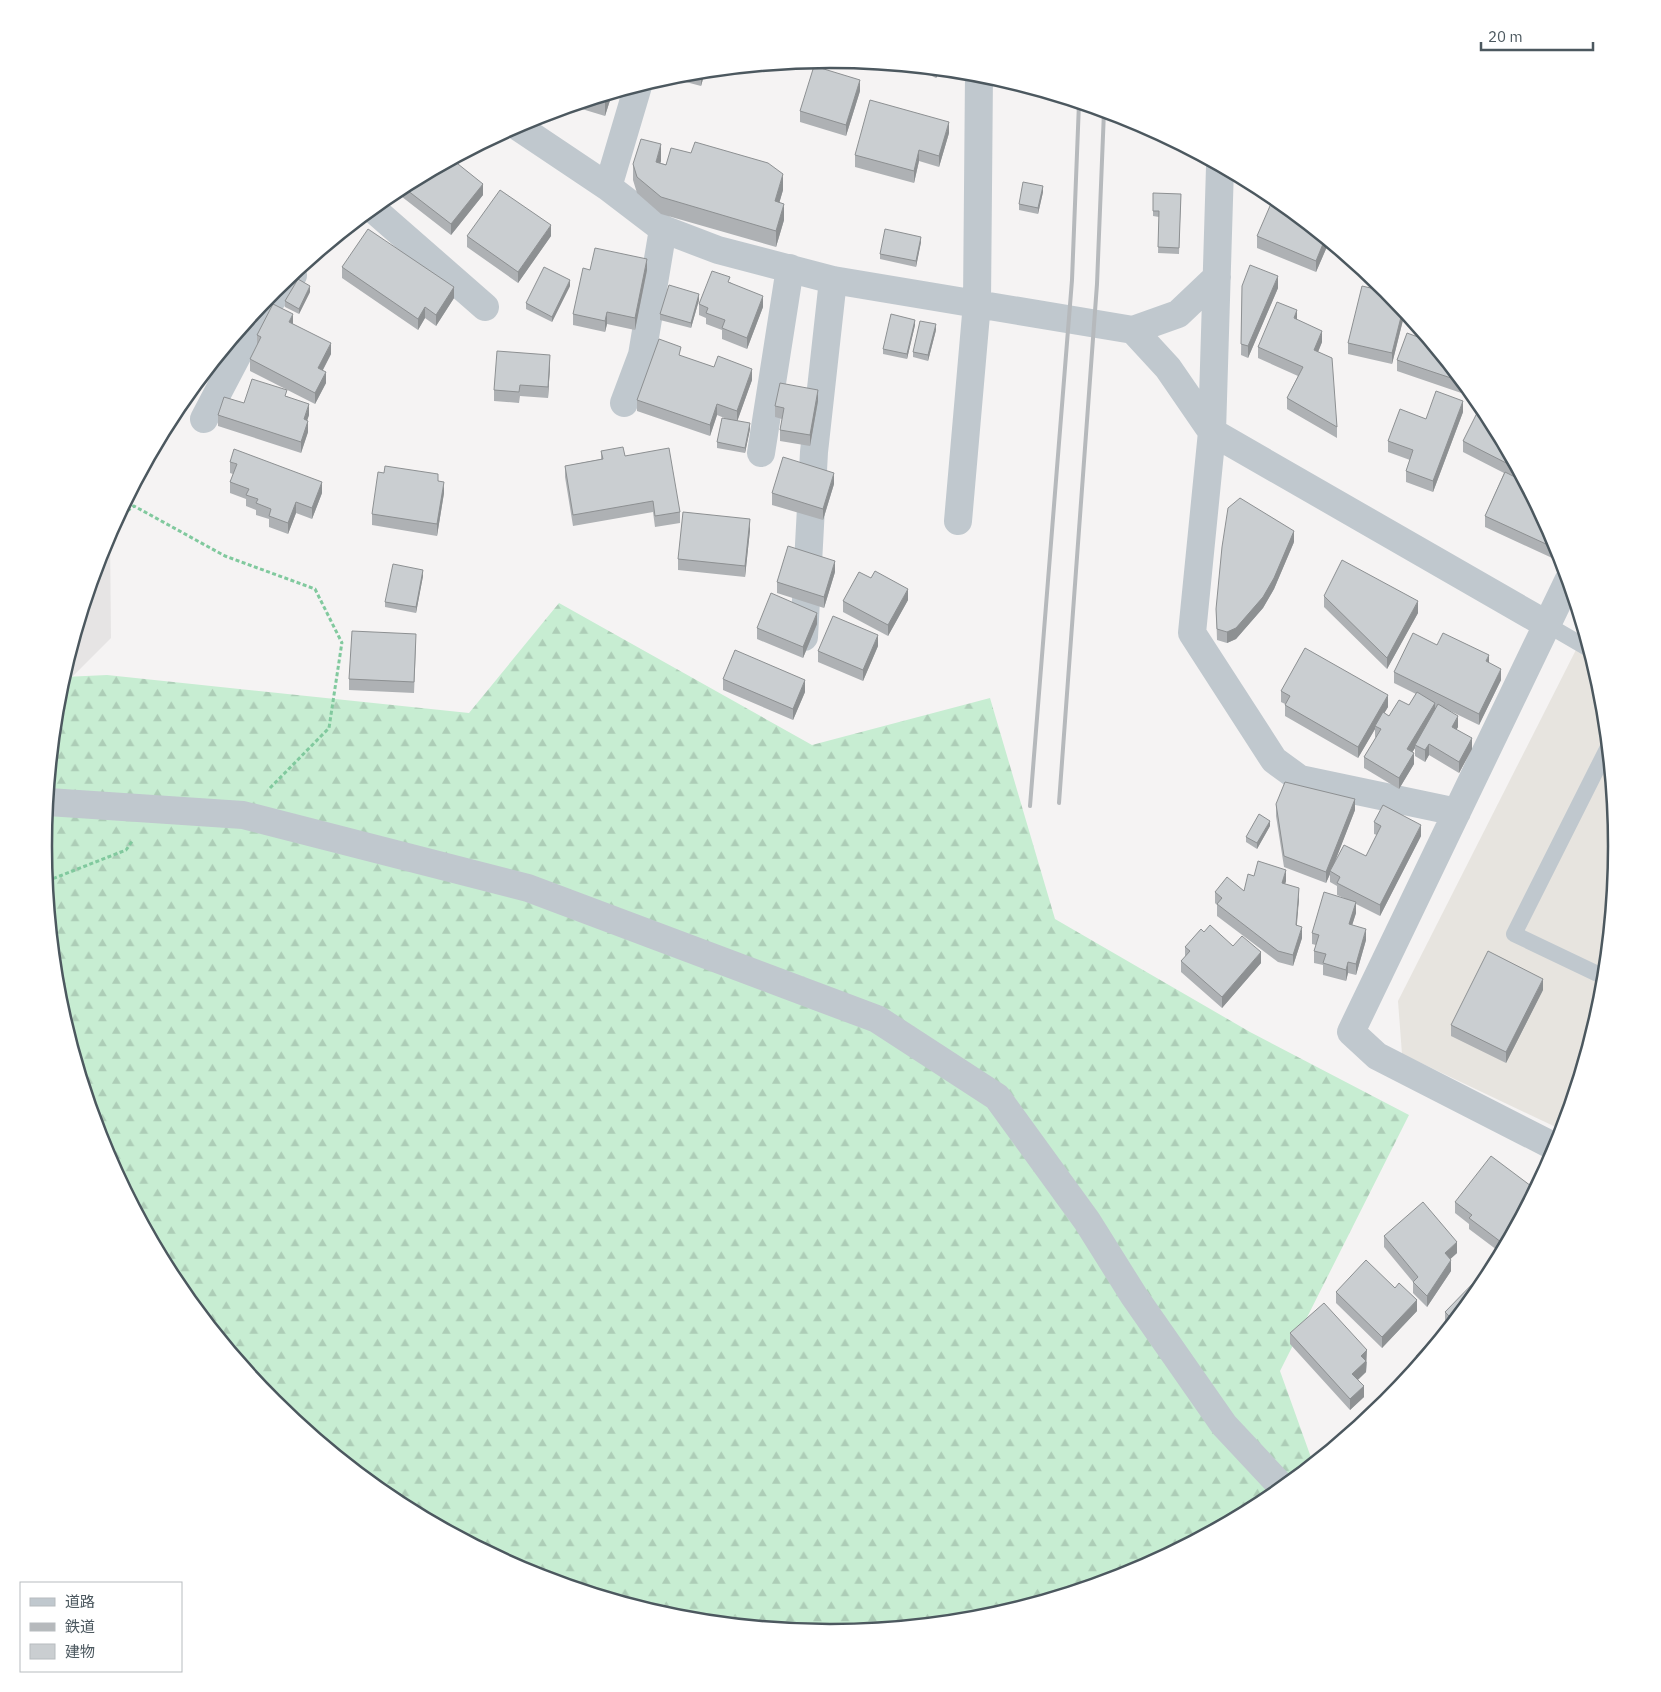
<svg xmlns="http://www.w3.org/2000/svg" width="1661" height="1692" font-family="'IBM Plex Sans','Noto Sans JP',sans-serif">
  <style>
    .commercial { fill: #e7e4df }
    .education { fill: #e6e4e4 }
    .forest { fill: url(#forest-firs) }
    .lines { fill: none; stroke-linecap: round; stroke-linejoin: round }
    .path { stroke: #81c99e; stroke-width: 3; stroke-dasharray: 4 2.5; stroke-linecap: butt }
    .lane { stroke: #c0c8ce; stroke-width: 16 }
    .street { stroke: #c0c8ce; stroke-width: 28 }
    .rail { stroke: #b6b9bc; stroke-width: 4 }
    .wall { fill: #aeb1b4 }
    .shaded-wall { fill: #8d9092 }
    .building { fill: #caced1; stroke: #8d9092 }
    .rim { fill: none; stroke: #4c585f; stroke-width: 2.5 }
  </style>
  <defs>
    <pattern id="forest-firs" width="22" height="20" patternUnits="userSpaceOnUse" patternTransform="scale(1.25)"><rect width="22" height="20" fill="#c7edd2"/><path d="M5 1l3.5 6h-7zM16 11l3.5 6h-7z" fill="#adcdb7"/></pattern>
  </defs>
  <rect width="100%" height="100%" fill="#f5f3f3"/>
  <path class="commercial" d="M1584,634L1602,693L1617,846L1602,1000L1562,1130L1402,1054L1398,1001Z"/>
  <path class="education" d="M110,533L111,638L60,689L104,545Z"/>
  <path class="forest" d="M559,603L812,745L990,698L1055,919L1250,1032L1409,1115L1280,1371L1313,1463L1267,1500L1131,1573L984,1618L830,1633L677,1618L529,1573L393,1500L274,1402L258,1382L176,1283L104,1147L59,999L44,846L59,692L64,677L107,675L469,713Z"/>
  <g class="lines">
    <path class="path" d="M117,519L134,506L225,556L315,589L342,643
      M270,788L329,728L342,642
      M47,881L126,850L133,840"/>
    <path class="lane" d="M1546,624L1589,649
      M1604,977L1514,934L1608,747"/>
    <path class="street" d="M517,126L608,187L663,229L718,250L833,280L1133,330L1168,368L1212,432L1546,624
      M1220,167L1212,432L1192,633L1274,760L1300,779L1457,812
      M608,187L638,86
      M373,209L485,307
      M1133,330L1178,314L1217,277
      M624,403L642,355L663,229
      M204,419L258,316L293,275
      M761,453L790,268
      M958,521L977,303L979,74
      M804,637L814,452L833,280
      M48,802L243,815L528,888L877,1019L997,1097L1087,1221L1134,1296L1224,1425L1283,1488
      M1557,1148L1377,1056L1351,1032L1568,581"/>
    <path class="rail" d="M1059,803L1097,284L1104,111
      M1030,806L1072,280L1079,103"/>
  </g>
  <path class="wall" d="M913,67L941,70L936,78Z
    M705,72L701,86L667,77L677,74Z
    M860,91L846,136L800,122V111Z
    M612,94L605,116L572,106Z
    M949,133L939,167L919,161L914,183L855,167V155Z
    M453,160L483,195L451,235L397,193V190Z
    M661,161L660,163L783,190L779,203L784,220L776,247L661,214L637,193L633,180V164Z
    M1248,181L1268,192L1274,197L1248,188Z
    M1043,192L1038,214L1019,210V204Z
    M1181,194L1179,254L1158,253L1159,217L1153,216V211Z
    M467,236H551L518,283L467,247Z
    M1257,236L1329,242L1316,272L1257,248Z
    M921,242L916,267L880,259V254Z
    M342,267L454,298L436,326L425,318L418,330L342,278Z
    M590,270H647L635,330L607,324L605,332L573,325V314Z
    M730,282L763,307L747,349L722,339V330L706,324V318L699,315V304Z
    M570,286L552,322L526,309V303Z
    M1242,286L1278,288L1248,358L1241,355Z
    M310,292L299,314L285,307V301Z
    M699,300L691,328L660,320V314Z
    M1405,312L1392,364L1348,354V343Z
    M1411,319L1417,327L1411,325Z
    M1297,320L1322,342L1318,352L1337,427V438L1287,409V398L1298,376L1258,358V347Z
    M293,324L331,354L323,370L326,383L315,404L250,371V359L257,345V335Z
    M915,325L907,359L883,354V349Z
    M936,330L928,361L913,357V352Z
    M1429,341L1474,396L1473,397L1397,371V360Z
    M681,356L752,380L737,421L750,429L745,453L717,448V442L727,419L717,415L710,436L637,411V400Z
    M550,366L548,398L520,396L519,403L494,401V390Z
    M287,396L309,415L307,420L308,432L301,453L218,426V415L244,403Z
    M818,401L810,446L780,441V430L782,419L775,417V406Z
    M1485,409L1521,477L1520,479L1557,545L1563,563L1485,527V516L1504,473L1463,452V441Z
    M1463,412L1433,492L1406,482V471L1410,460L1388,452V441L1426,419Z
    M601,451L625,456L680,512V523L655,527L653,512L573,526L565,477V466L601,459Z
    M230,462L322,493L312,519L296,513L288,534L269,527V519L256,515V510L246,506V499L230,493V482L233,474L230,473Z
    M438,481L444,493L437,536L372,525V514Z
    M834,484L823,520L772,505V493Z
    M750,530L745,577L678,570V559Z
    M1294,542L1274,589L1263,608L1236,639L1227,643L1217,640L1216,609Z
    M835,572L824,608L777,593V582Z
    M423,576L416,613L385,607V602Z
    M1324,596L1418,613L1387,669L1324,607Z
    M908,600L888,636L843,612V601Z
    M817,624L803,658L757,639V628Z
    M416,645L414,693L349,690V679Z
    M1437,645L1489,663L1501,680L1479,725L1444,708L1458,727L1456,730L1472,749L1459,773L1429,755L1425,762L1415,756V748L1412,752L1414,764L1399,789L1364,768V757L1376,738L1375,737V729L1358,758L1285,716V704L1281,702V691L1388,707L1384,713L1389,716L1409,705L1416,694L1394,683V672Z
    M878,646L863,681L818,662V651Z
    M723,679L805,692L793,720L723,690Z
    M1276,804L1355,810L1334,863L1366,856L1377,835L1374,834V822L1421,836L1380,916L1356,904V913L1352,925L1366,940L1356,975L1348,973L1346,981L1323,975V965L1314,963V951L1316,945L1312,944V933L1344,898L1337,895V886L1330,882V874L1326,883L1284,867L1276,816Z
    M1270,826L1257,849L1246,842V837Z
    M1254,876L1286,881L1285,884L1299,899L1296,925L1302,938L1293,966L1278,962L1217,916V905L1215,903V892L1244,891Z
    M1204,932L1233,946L1261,963L1222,1008L1181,972V961L1185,957V947Z
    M1543,990L1506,1063L1451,1036V1025Z
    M1535,1189L1501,1253L1469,1229V1224L1455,1213V1202Z
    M1384,1236L1457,1253L1450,1259L1451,1271L1427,1307L1413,1293V1282L1384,1247Z
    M1484,1283L1449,1327L1445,1323V1312Z
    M1336,1292L1417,1311L1382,1348L1336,1303Z
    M1445,1332L1416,1367V1356Z
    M1290,1333L1367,1362L1366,1372L1358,1380L1364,1397L1350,1410L1290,1344Z"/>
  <path class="shaded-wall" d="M936,70H941L936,78Z
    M702,72H705L701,86V75Z
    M860,80V91L846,136V125Z
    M612,94L605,116V100L607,96Z
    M949,122V133L939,167V156Z
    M661,144V161L656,178V162Z
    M919,150V161L914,183V171Z
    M783,174V190L775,218V201Z
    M483,184V195L451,235V224Z
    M1043,186V192L1038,214V208Z
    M784,204V220L776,247V231Z
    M551,225V236L518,283V272Z
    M921,237V242L916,267V261Z
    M1325,239L1329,242L1316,272V261Z
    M647,259V270L635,330V318Z
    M1278,276V288L1248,358V346Z
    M570,280V286L552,322V317Z
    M310,286V292L299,314V309Z
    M454,287V298L436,326V315Z
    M699,294V300L691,328V323Z
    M763,296V307L747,349V338Z
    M425,307V318L418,330V319Z
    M1403,309L1405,312L1392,364V353Z
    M1297,310V322L1294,318Z
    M607,312V324L605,332V321Z
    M293,314V325L289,322Z
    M915,320V325L907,359V354Z
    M936,324V330L928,361V355Z
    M1322,331V342L1314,362V350Z
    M331,343V354L318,379V368Z
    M550,355V366L548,398V387Z
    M752,369V380L737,422V411Z
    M326,372V383L315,404V393Z
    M818,390V401L810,446V435Z
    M1463,401V412L1433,492V481Z
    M309,404V415L304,430V419Z
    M717,404V415L710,436V425Z
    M308,421V432L301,453V442Z
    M750,423V429L745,453V448Z
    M834,473V484L823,520V509Z
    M322,482V493L312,519V508Z
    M444,482V493L437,536V524Z
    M296,502V513L288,534V523Z
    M750,519V530L745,577V566Z
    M1294,531V542L1274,589L1263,608L1236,639L1227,643V632Z
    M835,561V572L824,608V597Z
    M423,570V576L416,613V607Z
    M908,589V600L888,636V625Z
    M1418,601V613L1387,669V658Z
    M817,613V624L803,658V647Z
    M878,635V646L863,681V670Z
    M1489,655V667L1486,661Z
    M1501,669V680L1479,725V714Z
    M805,680V692L793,720V709Z
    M1388,695V707L1376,727L1375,726V729L1358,758V747Z
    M1435,703V714L1415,745V748L1407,761V749Z
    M1458,716V727L1452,738V727Z
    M1472,738V749L1459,773V762Z
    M1429,744V755L1425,762V750Z
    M1414,753V764L1399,789V778Z
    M1355,799V810L1331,872L1330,871V874L1326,883V872Z
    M1270,821V826L1257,849V843Z
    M1421,825V836L1380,916V905Z
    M1286,870V881L1282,894V883Z
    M1299,888V899L1296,936V925Z
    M1356,902V913L1349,935V924Z
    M1302,927V938L1293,966V955Z
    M1366,929V940L1356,975V964Z
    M1261,952V963L1222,1008V997Z
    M1348,962V973L1346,981V970Z
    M1543,979V990L1506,1063V1052Z
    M1457,1242V1253L1445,1264V1253Z
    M1451,1260V1271L1427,1307V1296Z
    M1417,1300V1311L1382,1348V1337Z
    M1367,1350L1366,1372L1352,1385V1374L1361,1356Z
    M1364,1386V1397L1350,1410V1399Z"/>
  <path class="building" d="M814,66L860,80L846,125L800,111Z
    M702,72L701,75L692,73Z
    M607,96L605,100L599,98Z
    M870,100L949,122L939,156L919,150L914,171L855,155Z
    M641,139L661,144L656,162L666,165L671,148L691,153L695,142L768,163L783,174L775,201L784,204L776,231L661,197L637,177L633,164Z
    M453,160L483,184L451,224L403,187Z
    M1023,182L1043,186L1038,208L1019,204Z
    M500,190L551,225L518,272L467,236Z
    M1153,193L1181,194L1179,248L1158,247L1159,211H1153Z
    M1273,199L1281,203L1325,239L1316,261L1257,236Z
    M368,229L454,287L436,315L425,307L418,319L342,267Z
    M885,229L921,237L916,261L880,254Z
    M595,248L647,259L635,318L607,312L605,321L573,314L583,268L590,270Z
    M1250,265L1278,276L1248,346L1241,344L1242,286Z
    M544,267L570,280L552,317L526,303Z
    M712,271L730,277L728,282L763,296L747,338L722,328L725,320L706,313L708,308L699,304Z
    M298,279L310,286L299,309L285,301Z
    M669,285L699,294L691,323L660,314Z
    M1362,286L1388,292L1403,309L1392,353L1348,343Z
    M1277,302L1297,310L1294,318L1322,331L1314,350L1332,358L1337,427L1287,398L1303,367L1258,347Z
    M273,304L293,314L289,322L331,343L318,368L326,372L315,393L250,359L261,337L257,335Z
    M891,314L915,320L907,354L883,349Z
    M920,321L936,324L928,355L913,352Z
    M1407,333L1429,341L1463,382L1397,360Z
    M659,339L681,347L679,355L714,367L718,356L752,369L737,411L717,404L710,425L637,400Z
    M497,351L550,355L548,387L520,385L519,392L494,390Z
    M252,379L287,390L285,396L309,404L304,419L308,421L301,442L218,415L224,397L244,403Z
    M780,383L818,390L810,435L780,430L784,408L775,406Z
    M1436,391L1463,401L1433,481L1406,471L1413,450L1388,441L1400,409L1426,419Z
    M1481,405L1485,409L1516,468L1463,441Z
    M722,418L750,423L745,448L717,442Z
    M623,447L625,456L669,448L680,512L655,516L653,501L573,515L565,466L603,459L601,451Z
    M234,449L322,482L312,508L296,502L288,523L269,516L271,509L256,503L258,499L246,495L249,489L230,482L237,464L230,462Z
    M783,457L834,473L823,509L772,493Z
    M385,466L438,474V481L444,482L437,524L372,514L378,472L384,473Z
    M1505,472L1523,481L1557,545L1559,550L1485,516Z
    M1240,498L1294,531L1274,578L1263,597L1236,628L1227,632L1217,629L1216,609L1222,547L1228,508Z
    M683,512L750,519L745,566L678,559Z
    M788,546L835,561L824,597L777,582Z
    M1342,560L1418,601L1387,658L1324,596Z
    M393,564L423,570L416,607L385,602Z
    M875,571L908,589L888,625L843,601L859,572L871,578Z
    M771,593L817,613L803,647L757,628Z
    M833,616L878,635L863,670L818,651Z
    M352,631L416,634L414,682L349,679Z
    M1413,633L1437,645L1443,633L1489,655L1486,661L1501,669L1479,714L1394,672Z
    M1305,648L1388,695L1358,747L1285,705L1290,696L1281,691Z
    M735,650L805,680L793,709L723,679Z
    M1417,692L1435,703L1407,749L1414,753L1399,778L1364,757L1381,729L1375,726L1383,712L1389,716L1399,700L1409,705Z
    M1438,704L1458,716L1452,727L1472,738L1459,762L1429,744L1425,750L1415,745Z
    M1285,782L1355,799L1326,872L1284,856L1276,804Z
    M1383,805L1421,825L1380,905L1337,883L1340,877L1330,871L1344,845L1366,856L1381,826L1374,822Z
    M1259,814L1270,821L1257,843L1246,837Z
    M1258,861L1286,870L1282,883L1299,888L1296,925L1302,927L1293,955L1278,951L1217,904L1222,898L1215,892L1227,877L1244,891L1248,874L1254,876Z
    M1324,892L1356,902L1349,924L1366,929L1356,964L1348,962L1346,970L1323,963L1326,954L1314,951L1319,935L1312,933Z
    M1210,925L1233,946L1242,936L1261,952L1222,997L1181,961L1190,951L1185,947L1201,929L1204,932Z
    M1488,951L1543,979L1506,1052L1451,1025Z
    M1491,1156L1535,1189L1505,1245L1469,1218L1472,1215L1455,1202Z
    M1423,1202L1457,1242L1445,1253L1451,1260L1427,1296L1413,1282L1418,1277L1384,1236Z
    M1366,1260L1395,1288L1399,1283L1417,1300L1382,1337L1336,1292Z
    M1481,1275L1486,1280L1484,1283L1454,1321L1445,1312Z
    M1324,1303L1367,1350L1361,1356L1366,1361L1352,1374L1364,1386L1350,1399L1290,1333Z
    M1441,1329L1445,1332L1421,1360L1416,1356Z"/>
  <path d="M0 0H1661V1692H0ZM52 846a778 778 0 1 1 1556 0a778 778 0 1 1-1556 0Z" fill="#fff" fill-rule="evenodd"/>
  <path class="rim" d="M52 846a778 778 0 1 1 1556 0a778 778 0 1 1-1556 0Z"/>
  <rect x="20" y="1582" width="162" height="90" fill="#ffffff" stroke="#b7bcbf"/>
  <rect x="30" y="1598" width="25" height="8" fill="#c0c8ce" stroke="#b7bcbf"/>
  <text x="65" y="1607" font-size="15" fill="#4c585f">道路</text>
  <rect x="30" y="1623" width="25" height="8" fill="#b6b9bc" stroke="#b7bcbf"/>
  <text x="65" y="1632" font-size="15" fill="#4c585f">鉄道</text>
  <rect x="30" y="1644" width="25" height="15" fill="#caced1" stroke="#b7bcbf"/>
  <text x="65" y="1657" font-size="15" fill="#4c585f">建物</text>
  <path d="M1481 42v8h112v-8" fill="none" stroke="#4c585f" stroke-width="2.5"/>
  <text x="1488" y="42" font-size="15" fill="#4c585f" stroke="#ffffff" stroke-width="4" paint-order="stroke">20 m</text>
</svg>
